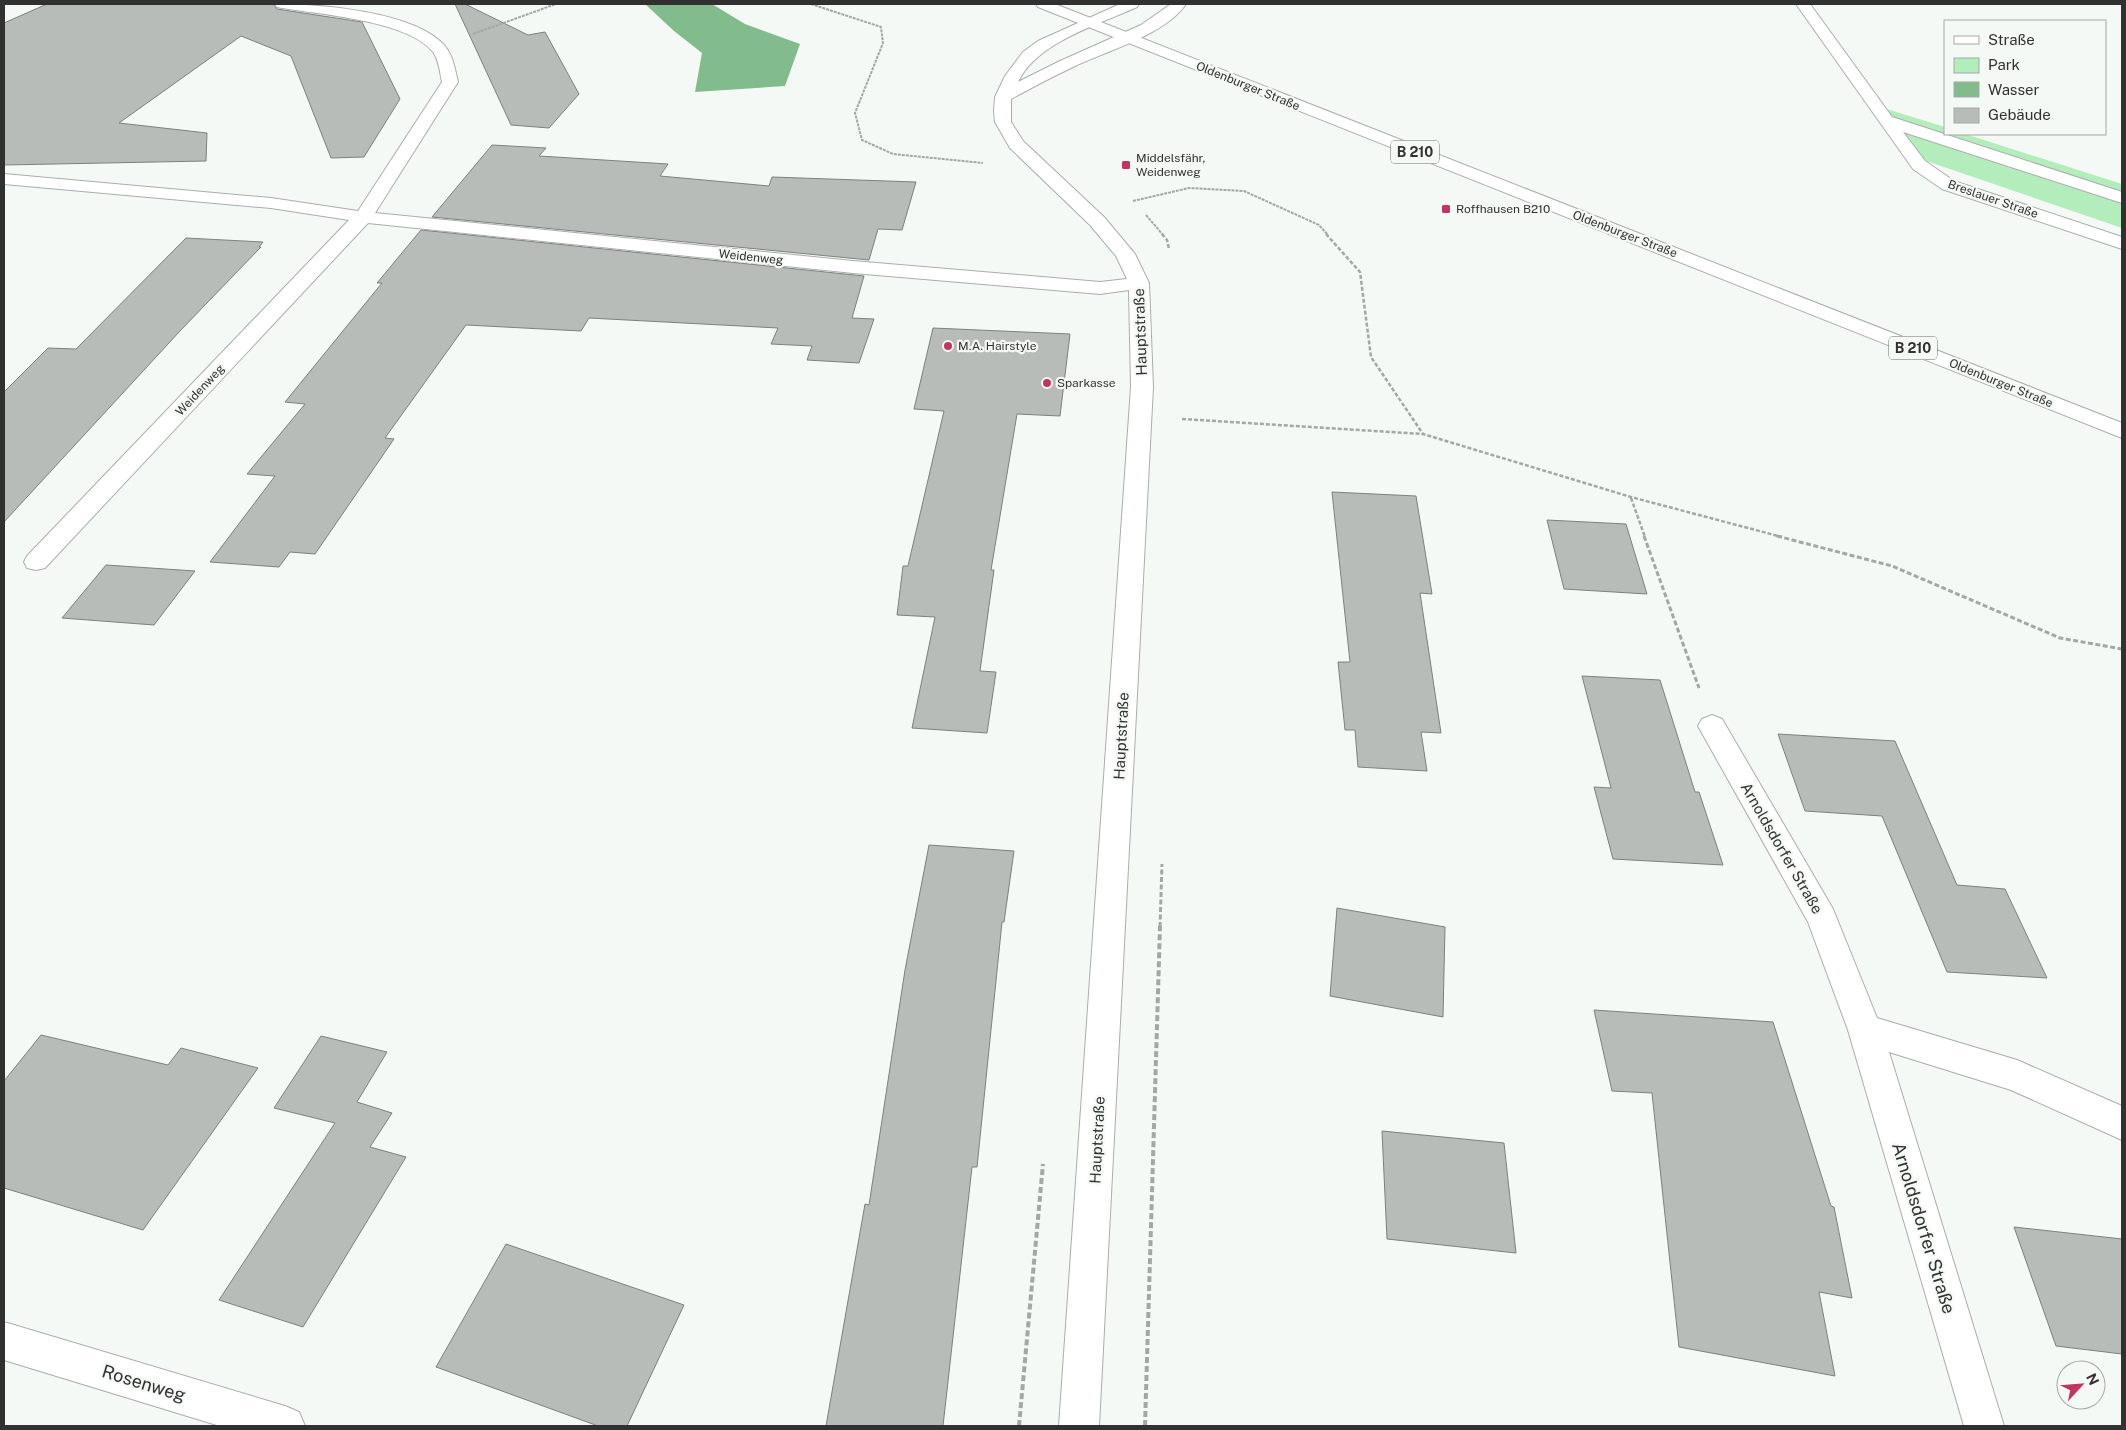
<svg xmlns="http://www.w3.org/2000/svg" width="2126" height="1430" font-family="'Public Sans',sans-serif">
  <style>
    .green { fill: #b2edbb }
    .water { fill: #83bc8c }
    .building { fill: #b8bcb9; stroke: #7d817e }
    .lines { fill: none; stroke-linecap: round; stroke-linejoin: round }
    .minor-casing { stroke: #aaaeab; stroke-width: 2 }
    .major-casing { stroke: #aaaeab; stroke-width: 2 }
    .path-far3 { stroke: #a4a8a5; stroke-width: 2; stroke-dasharray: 3 1; stroke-linecap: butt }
    .path-far2 { stroke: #a4a8a5; stroke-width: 2.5; stroke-dasharray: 4 2; stroke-linecap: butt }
    .path-far1 { stroke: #a4a8a5; stroke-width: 3; stroke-dasharray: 5 2.5; stroke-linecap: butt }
    .path { stroke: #a4a8a5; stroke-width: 4; stroke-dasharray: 6 3; stroke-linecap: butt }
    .minor { fill: #fff; fill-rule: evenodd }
    .major { fill: #fff; fill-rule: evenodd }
    .poi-dot { fill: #c33460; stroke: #f4f9f5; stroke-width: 2 }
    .labels { text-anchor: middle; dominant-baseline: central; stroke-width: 4.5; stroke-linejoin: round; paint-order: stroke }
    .far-street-label { font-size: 12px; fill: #303130; stroke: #f4f9f5 }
    .far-poi-label { font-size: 12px; fill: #303130; stroke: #f4f9f5; text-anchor: start }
    .shield { fill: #f4f9f5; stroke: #6b6d6b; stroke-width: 1 }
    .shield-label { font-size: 14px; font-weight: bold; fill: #303130 }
    .street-label { font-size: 15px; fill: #303130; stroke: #f4f9f5 }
    .near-street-label { font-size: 18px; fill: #303130; stroke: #f4f9f5 }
  </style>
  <rect width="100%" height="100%" fill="#f4f9f5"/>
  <path class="green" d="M1867,103L1945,127V134H1965L2122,184V228L1900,152Z"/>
  <path class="water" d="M645,4H712L745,24L800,44L785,86L695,92L702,53L674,31Z"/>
  <path class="building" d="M47,4H273L277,9L362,22L400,99L364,157L331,158L291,56L241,36L119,123L207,133L206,161L4,165V23Z
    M455,4H465L528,35L545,32L579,94L549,128L511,125Z
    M492,145L546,148L539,156L668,164L660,176L769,186L772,177L916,182L902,230L878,229L869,260L432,217Z
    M421,230L864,276L852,318L874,319L859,363L807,360L812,346L771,344L778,328L589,318L581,331L466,325L385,438L394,439L315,554L290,552L279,567L210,562L275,476L247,474L305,404L285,402L382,283H377Z
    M186,238L263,242L259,247H261L180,331L4,522V392L48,348L76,349Z
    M933,328L1070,334L1060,416L1017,414L991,570H994L980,671L996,672L987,733L912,728L935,617L897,615L903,566H908L944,411L914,409Z
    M1332,492L1416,496L1432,594L1420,593L1441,733L1421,732L1427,771L1358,767L1355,730H1345L1338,662H1350Z
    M1547,520L1626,524L1647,594L1564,589Z
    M106,565L195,571L154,625L62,618Z
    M1582,676L1660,680L1695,792H1699L1723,865L1613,859L1594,787L1611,788Z
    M1778,734L1895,741L1957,885L2005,889L2047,978L1947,972L1882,816L1805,811Z
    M929,845L1014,851L1004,922H1002L977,1167H972L943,1426H826L865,1204L869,1205L905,970Z
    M1337,908L1445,927L1443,1017L1330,996Z
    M1594,1010L1773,1022L1831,1206L1834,1207L1852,1298L1819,1292L1835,1376L1679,1347L1652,1093L1612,1091Z
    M41,1035L168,1065L181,1048L258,1068L143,1230L4,1188V1081Z
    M321,1036L387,1052L357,1102L392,1113L370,1147L406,1157L303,1327L219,1300L335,1123L274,1108Z
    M1382,1131L1504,1143L1516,1253L1387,1239Z
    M2014,1227L2122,1239V1354L2056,1346Z
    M506,1244L684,1305L627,1426H598L436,1367Z"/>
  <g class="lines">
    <defs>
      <path id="minor" d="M275,4C318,4 415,11 445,46C453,56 455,69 458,82L375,213L853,261L1100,282L1127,279L1116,256L1090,225L1010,148L995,122L994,111L995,97L1005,76L1023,52L1038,41L1120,4H1139L1137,7C1098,25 1037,42 1018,82L1060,61L1141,25L1171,4H1186C1165,35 1106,51 1073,67C1052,77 1031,88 1011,99V122L1023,141L1104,217L1135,254L1149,283L1153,387L1099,1426H1059L1131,387L1129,290L1100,294L853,273L368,223L45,568L36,570L27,568L24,562L27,556L349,220L271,208L4,184V174L271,198L358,211L442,82C440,73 439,60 433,52C409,21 319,14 282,8L277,7Z
        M1796,4H1810L1892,117L2122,192V203L1903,132L1925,161L1954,181L2122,237V249L1942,189L1913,169Z
        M1712,715L1722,719L1833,909L1877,1018L2017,1060L2122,1106V1140L2011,1090L1889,1052L2004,1426H1964L1848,1030L1808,922L1698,726L1702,719Z
        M4,1322L285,1406L299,1412L305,1426H220L4,1360Z"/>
      <path id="major" d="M1036,4H1055L2122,423V438L1038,7Z"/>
    </defs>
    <use href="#minor" class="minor-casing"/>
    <use href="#major" class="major-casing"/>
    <path class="path-far3" d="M811,4L881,27L883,43L855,113L862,140L893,154L983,163
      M473,34L556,4
      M1133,201L1189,188L1244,191L1319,225L1328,235
      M1146,215L1163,235"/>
    <path class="path-far2" d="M1162,234L1167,240L1169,249
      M1326,234L1360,272L1371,357L1423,434
      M1182,419L1423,434L1631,497L1782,537
      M1631,498L1645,537"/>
    <path class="path-far1" d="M1644,536L1699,688
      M1777,536L1892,566L2060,638L2122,649
      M1160,927L1162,864"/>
    <path class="path" d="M1019,1426L1043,1164
      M1145,1426L1160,926"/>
    <use href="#minor" class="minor"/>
    <use href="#major" class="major"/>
  </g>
  <g class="poi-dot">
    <rect x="1121" y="160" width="10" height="10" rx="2.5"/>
    <rect x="1441" y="204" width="10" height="10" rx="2.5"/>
    <circle cx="948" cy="346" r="5"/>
    <circle cx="1047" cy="383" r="5"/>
  </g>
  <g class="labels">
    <g class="far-street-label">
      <text transform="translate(1248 86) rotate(22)">Oldenburger Straße</text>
      <text transform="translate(1993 199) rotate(19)">Breslauer Straße</text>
      <text transform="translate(1625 234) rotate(21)">Oldenburger Straße</text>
      <text transform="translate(751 257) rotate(6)">Weidenweg</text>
      <text transform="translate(2001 383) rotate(22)">Oldenburger Straße</text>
      <text transform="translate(200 390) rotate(-47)">Weidenweg</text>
    </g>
    <g class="far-poi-label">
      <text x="1136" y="158">Middelsfähr,<tspan x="1136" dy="14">Weidenweg</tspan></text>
      <text x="1456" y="209">Roffhausen B210</text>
      <text x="958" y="346">M.A. Hairstyle</text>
      <text x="1057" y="383">Sparkasse</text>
    </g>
    <g class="shield">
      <rect x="1391" y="140.5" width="48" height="23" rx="4"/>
      <rect x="1889" y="336.5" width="48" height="23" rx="4"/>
    </g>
    <g class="shield-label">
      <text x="1415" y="152">B 210</text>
      <text x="1913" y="348">B 210</text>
    </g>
    <g class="street-label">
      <text transform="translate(1140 332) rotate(-92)">Hauptstraße</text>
      <text transform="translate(1121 736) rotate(-87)">Hauptstraße</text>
      <text transform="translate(1782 848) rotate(60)">Arnoldsdorfer Straße</text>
      <text transform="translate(1097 1140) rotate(-87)">Hauptstraße</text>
    </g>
    <g class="near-street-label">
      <text transform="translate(1924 1228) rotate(73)">Arnoldsdorfer Straße</text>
      <text transform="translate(144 1383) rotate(17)">Rosenweg</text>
    </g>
  </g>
  <rect width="2126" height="1430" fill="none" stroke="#303130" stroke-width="10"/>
  <rect x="1944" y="20" width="162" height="115" fill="#f4f9f5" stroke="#a6a9a6"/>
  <rect x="1954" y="36" width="25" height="8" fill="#ffffff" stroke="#a6a9a6"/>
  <text x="1988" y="45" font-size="15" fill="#303130">Straße</text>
  <rect x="1954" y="58" width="25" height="15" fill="#b2edbb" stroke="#a6a9a6"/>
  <text x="1988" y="70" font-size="15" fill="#303130">Park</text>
  <rect x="1954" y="82" width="25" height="15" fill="#83bc8c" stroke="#a6a9a6"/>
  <text x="1988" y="95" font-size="15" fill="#303130">Wasser</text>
  <rect x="1954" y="108" width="25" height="15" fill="#b8bcb9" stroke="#a6a9a6"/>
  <text x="1988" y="120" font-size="15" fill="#303130">Gebäude</text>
  <g transform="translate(2081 1385) rotate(64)"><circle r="24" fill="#f4f9f5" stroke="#a6a9a6"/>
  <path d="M0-4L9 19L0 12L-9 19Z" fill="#c33460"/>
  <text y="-8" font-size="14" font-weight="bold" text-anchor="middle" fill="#303130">N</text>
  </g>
</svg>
